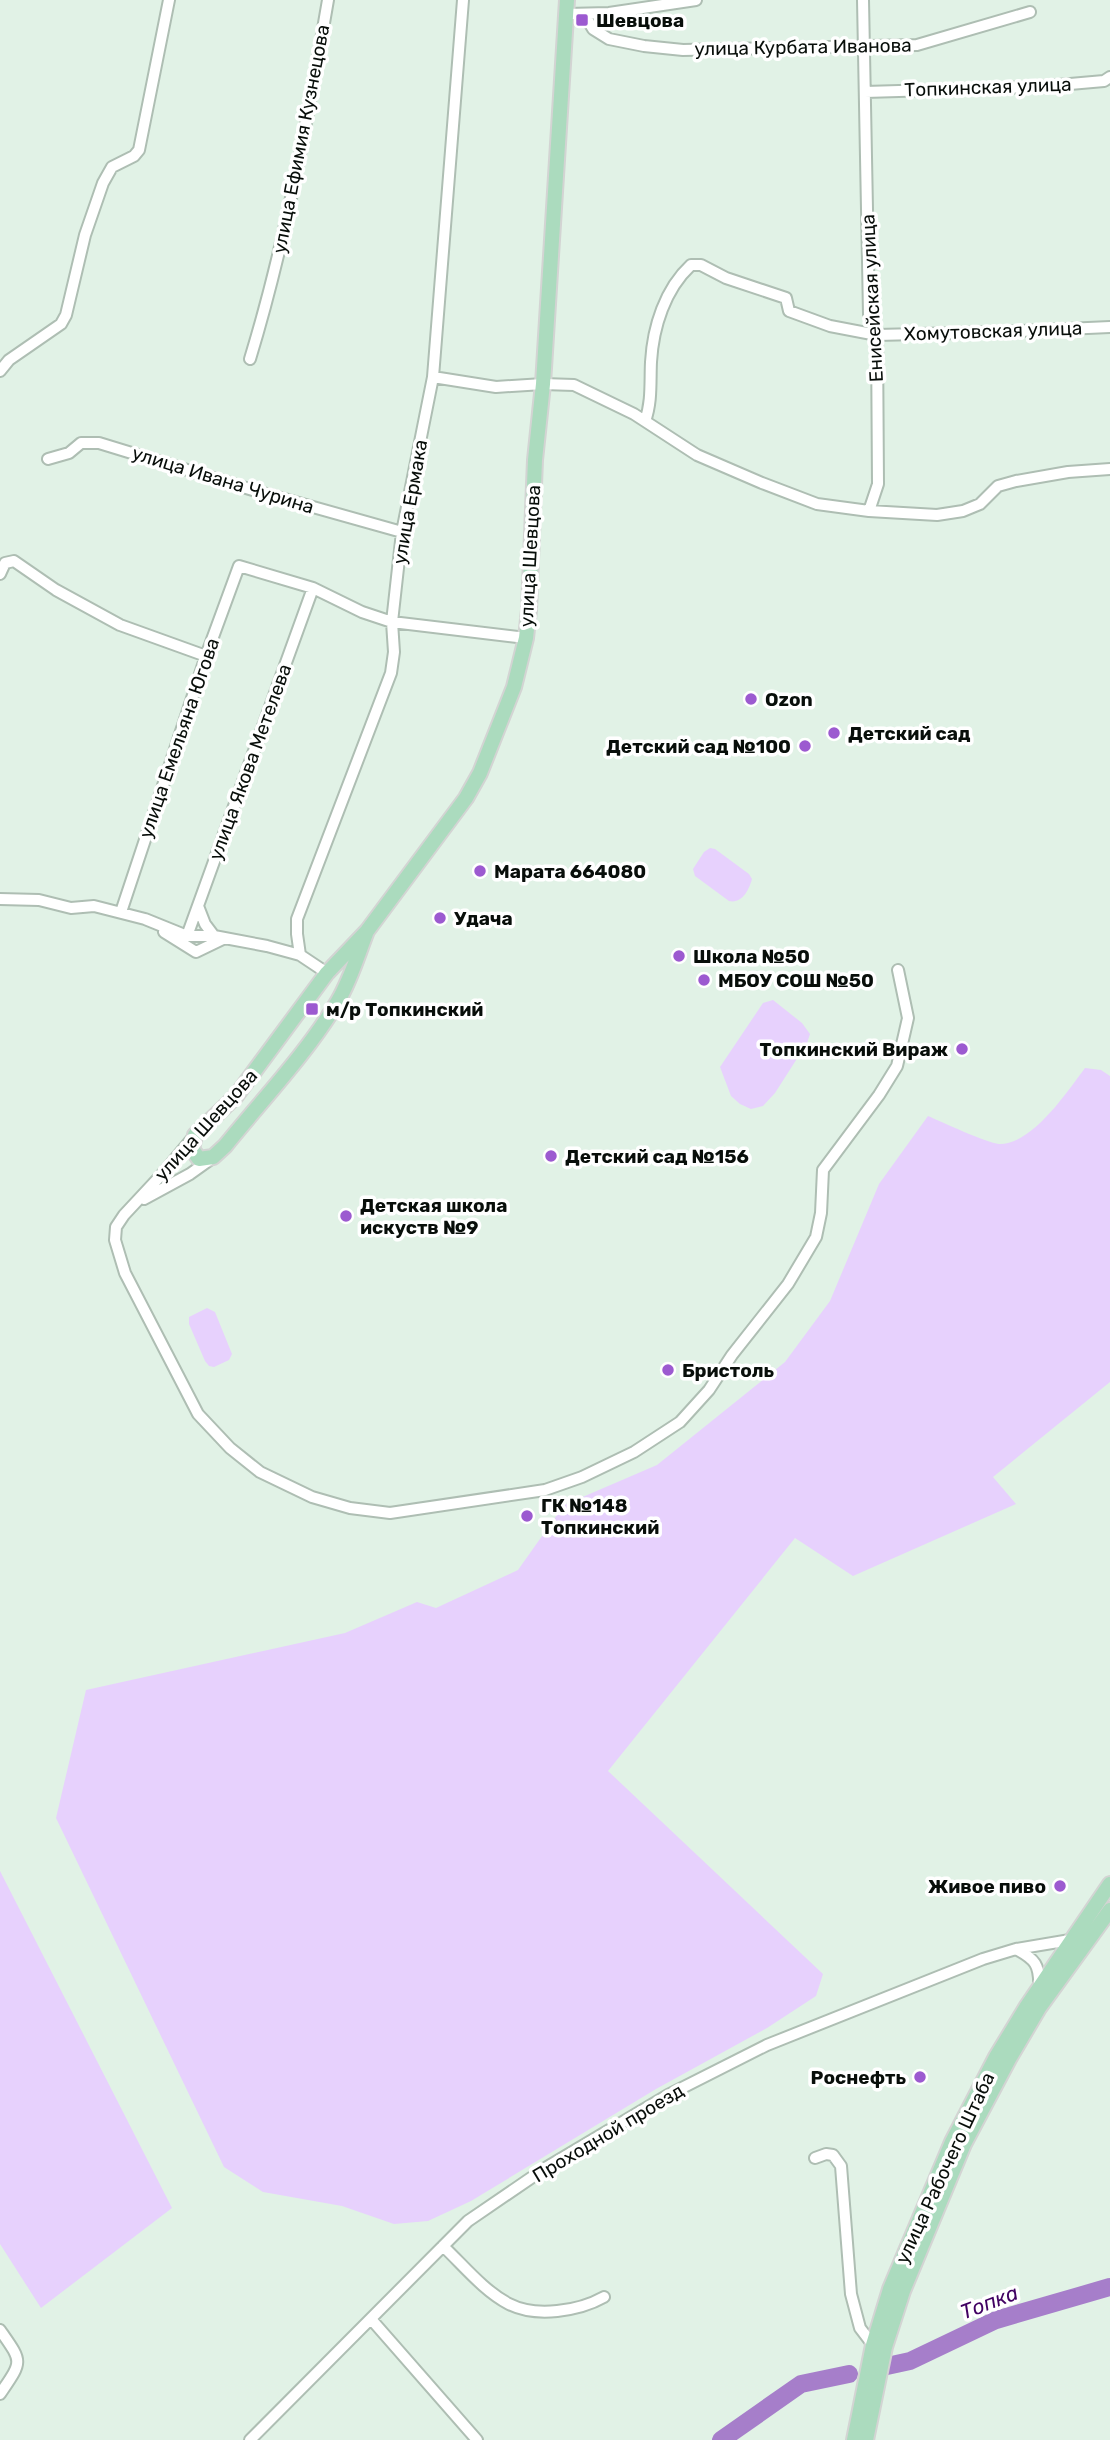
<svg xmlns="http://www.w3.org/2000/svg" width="1110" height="2440" font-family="Rubik,sans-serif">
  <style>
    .green { fill: #e7d1fd }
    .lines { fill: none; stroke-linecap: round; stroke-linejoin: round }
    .river { stroke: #a67eca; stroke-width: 18 }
    .minor-casing { stroke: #aebeb3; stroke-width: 14 }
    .major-casing { stroke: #d3d4d3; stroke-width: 18 }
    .minor { stroke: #fff; stroke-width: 10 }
    .major { stroke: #abdbbe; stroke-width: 14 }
    .poi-dot { fill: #9c5ad0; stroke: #fff; stroke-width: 2.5 }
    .labels { text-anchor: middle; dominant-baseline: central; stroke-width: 7; stroke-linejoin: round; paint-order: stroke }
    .poi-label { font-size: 19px; font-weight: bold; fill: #080e0a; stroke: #fff; text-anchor: start }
    .street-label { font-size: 19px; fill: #080e0a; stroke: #fff }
    .water-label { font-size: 21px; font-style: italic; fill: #400162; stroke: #fff }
  </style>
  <rect width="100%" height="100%" fill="#e1f2e6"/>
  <path class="green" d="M710,848L715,849L749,874L752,879C749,890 742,904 729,901L695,876L693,869L704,852Z
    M773,1000L802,1023L810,1034L807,1043L775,1093L763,1106L751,1109L740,1104L731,1096L720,1067L763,1003Z
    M1085,1068L1101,1070L1110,1076V1382L993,1477L1016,1504L853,1576L795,1538L608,1771L823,1974L816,1996L767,2028L656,2089L471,2201L428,2221L394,2224L342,2206L263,2192L224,2167L56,1818L86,1690L345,1633L417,1602L436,1608L518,1570L564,1505L657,1465L785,1362L830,1301L879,1184L928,1116C942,1122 987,1143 999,1144C1032,1145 1067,1092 1085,1068Z
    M207,1308L215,1312L232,1354L229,1360L214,1367L209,1366L205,1361L189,1324V1317Z
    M0,1871L172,2208L41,2308L0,2244Z"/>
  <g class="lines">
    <path class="river" d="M887,2366L910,2361L996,2320L1110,2287
      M721,2440L801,2384L849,2374"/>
    <defs>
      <path id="minor" d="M863,0L869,314L877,335L878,484L869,511
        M567,14L609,13L696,0
        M584,14L593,29L609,39L644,46L683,50L917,45L1030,12
        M865,92L1036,87L1104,81L1110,77
        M250,359C286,241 307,122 328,0
        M0,371L9,360L61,324L66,315L85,235L103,183L112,167L134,156L139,150L169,0
        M433,377L496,387L543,384L574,385L634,414L697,455L762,483L817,504L869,511L937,515L963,511L980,504L998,486L1016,481L1068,472L1110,469
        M645,421C652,402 650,382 651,362C653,327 665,289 691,265H701L726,278L786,298L789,311L830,326L877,335L1000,332L1110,327
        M48,459L69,453L81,443H99L256,491L402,532
        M0,574L5,563L14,561L56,590L120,625L206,656
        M0,899L39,900L71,908L94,906L145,919L187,936H214L267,946L300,955
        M198,906L205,924L214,936
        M121,912L206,656L239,566L313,588L362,612L392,622L526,638
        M164,932L196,952L225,938
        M187,936L313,588
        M327,973L300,955L297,934V919L391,673L394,652L392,622L402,532L433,377L463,0
        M195,1135L165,1171L124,1215L116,1227L115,1240L125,1273L198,1414L230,1448L260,1472L312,1497L350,1508L390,1513L545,1490L582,1477L634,1452L680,1422L709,1390L732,1355L788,1284L816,1237L821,1213L823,1170L879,1095L897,1066L908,1018L898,970
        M144,1199L190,1174L211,1159
        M1016,1949C1035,1959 1040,1965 1039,1987
        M815,2158L826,2154L833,2155L841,2166L851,2294L860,2328L873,2345
        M443,2246C463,2265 484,2291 509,2304C536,2318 579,2311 604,2297
        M371,2319L477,2440
        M0,2330C23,2363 23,2360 0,2394
        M250,2440L468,2221L547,2167L668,2095L767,2045L983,1959L1016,1949L1076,1939"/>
      <path id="major" d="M367,931C358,954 351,979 338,1001C308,1052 262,1100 225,1146L213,1157L199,1159L192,1149L195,1135L236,1096L327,973L367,931L466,798L480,773L514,687L526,638L529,610L535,460L543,384L567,0
        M854,2440L873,2345L890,2289L952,2142L996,2057L1027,2006L1110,1884
        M866,2440L885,2347L903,2291L964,2144L1009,2059L1039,2008L1110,1910"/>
    </defs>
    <use href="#minor" class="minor-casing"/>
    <use href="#major" class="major-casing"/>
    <use href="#minor" class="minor"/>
    <use href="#major" class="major"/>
  </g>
  <g class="poi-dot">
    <rect x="575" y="13" width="14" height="14" rx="3.5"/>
    <circle cx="751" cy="699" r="7"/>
    <circle cx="834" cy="733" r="7"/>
    <circle cx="805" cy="746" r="7"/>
    <circle cx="480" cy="871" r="7"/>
    <circle cx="440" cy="918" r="7"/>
    <circle cx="679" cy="956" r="7"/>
    <circle cx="704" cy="980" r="7"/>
    <rect x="305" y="1002" width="14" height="14" rx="3.5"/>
    <circle cx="962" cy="1049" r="7"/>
    <circle cx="551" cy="1156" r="7"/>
    <circle cx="346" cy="1216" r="7"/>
    <circle cx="668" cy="1370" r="7"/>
    <circle cx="527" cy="1516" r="7"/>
    <circle cx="1060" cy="1886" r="7"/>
    <circle cx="920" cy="2077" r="7"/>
  </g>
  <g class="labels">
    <g class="poi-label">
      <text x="596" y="20">Шевцова</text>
      <text x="765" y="699">Ozon</text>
      <text x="848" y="733">Детский сад</text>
      <text x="791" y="746" text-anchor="end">Детский сад №100</text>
      <text x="494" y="871">Марата 664080</text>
      <text x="454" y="918">Удача</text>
      <text x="693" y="956">Школа №50</text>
      <text x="718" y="980">МБОУ СОШ №50</text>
      <text x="326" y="1009">м/р Топкинский</text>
      <text x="948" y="1049" text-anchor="end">Топкинский Вираж</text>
      <text x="565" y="1156">Детский сад №156</text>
      <text x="360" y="1205">Детская школа<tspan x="360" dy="22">искуств №9</tspan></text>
      <text x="682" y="1370">Бристоль</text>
      <text x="541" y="1505">ГК №148<tspan x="541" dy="22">Топкинский</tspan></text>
      <text x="1046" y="1886" text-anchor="end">Живое пиво</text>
      <text x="906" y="2077" text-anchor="end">Роснефть</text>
    </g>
    <g class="street-label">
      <text transform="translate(803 47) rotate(-1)">улица Курбата Иванова</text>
      <text transform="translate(988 87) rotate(-2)">Топкинская улица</text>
      <text transform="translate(301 139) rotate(-79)">улица Ефимия Кузнецова</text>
      <text transform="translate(872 298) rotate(-93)">Енисейская улица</text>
      <text transform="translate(993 331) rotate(-2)">Хомутовская улица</text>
      <text transform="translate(223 480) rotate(17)">улица Ивана Чурина</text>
      <text transform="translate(410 502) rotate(-80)">улица Ермака</text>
      <text transform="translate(530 556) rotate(-87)">улица Шевцова</text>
      <text transform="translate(179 738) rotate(-71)">улица Емельяна Югова</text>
      <text transform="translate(250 762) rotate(-70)">улица Якова Метелева</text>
      <text transform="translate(206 1125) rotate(-48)">улица Шевцова</text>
      <text transform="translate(608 2133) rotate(-31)">Проходной проезд</text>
      <text transform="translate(945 2168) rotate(-65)">улица Рабочего Штаба</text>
    </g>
    <g class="water-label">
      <text transform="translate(989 2302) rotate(-21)">Топка</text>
    </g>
  </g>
</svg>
